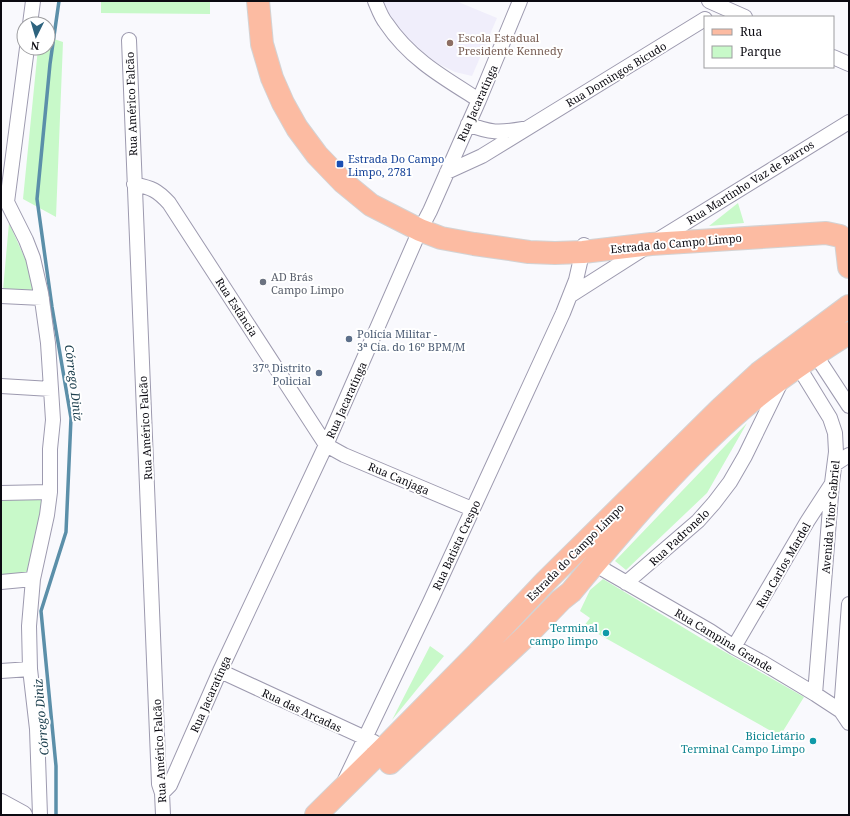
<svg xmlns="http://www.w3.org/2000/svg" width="850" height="816" font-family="'Noto Serif',serif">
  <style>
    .built { fill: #f0eefb }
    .green { fill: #c8f9c9 }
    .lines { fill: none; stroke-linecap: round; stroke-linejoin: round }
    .stream { stroke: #5b8fa9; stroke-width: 3.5 }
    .minor-casing { stroke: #9d9aaf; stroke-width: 16 }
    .tertiary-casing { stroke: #9d9aaf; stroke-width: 20 }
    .primary-casing { stroke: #d3d3d4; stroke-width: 24 }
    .minor { stroke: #fff; stroke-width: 14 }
    .tertiary { stroke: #fff; stroke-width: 18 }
    .primary { stroke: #fcbba2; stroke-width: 22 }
    .education-dot { fill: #8d6e63; stroke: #fff; stroke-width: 1.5 }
    .transit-dot { fill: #1a4fb4; stroke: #fff; stroke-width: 1.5 }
    .worship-dot { fill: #6b7280; stroke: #fff; stroke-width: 1.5 }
    .service-dot { fill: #5c6f8a; stroke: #fff; stroke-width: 1.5 }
    .culture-dot { fill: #0f9aa8; stroke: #fff; stroke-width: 1.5 }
    .labels { text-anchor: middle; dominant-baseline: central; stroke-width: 4; stroke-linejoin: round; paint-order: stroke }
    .education-label { font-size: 11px; fill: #785e54; stroke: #fff; text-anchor: start }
    .street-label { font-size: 11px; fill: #0b0a11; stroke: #fff }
    .transit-label { font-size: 11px; fill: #164399; stroke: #fff; text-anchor: start }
    .worship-label { font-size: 11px; fill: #5b616d; stroke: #fff; text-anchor: start }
    .service-label { font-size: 11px; fill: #4e5e75; stroke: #fff; text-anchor: start }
    .culture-label { font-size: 11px; fill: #0d838f; stroke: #fff; text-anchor: end }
    .water-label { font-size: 12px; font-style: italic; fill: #1e404f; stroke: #fff }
  </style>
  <rect width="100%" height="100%" fill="#f9f9fd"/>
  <path class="built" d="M381,1H456L497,18L472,76L455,72L435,62L390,24Z"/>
  <path class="green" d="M101,1H210V14L101,13Z
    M48,37L63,42L56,217L23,199L38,48H48Z
    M738,203L744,223L709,226Z
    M9,223L41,294L3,290Z
    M747,423L707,493L626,570L615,561Z
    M48,497L30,575L1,574V498Z
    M603,579L704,640L804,697L780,736L584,626L590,618L580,611L590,590Z
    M430,646L444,656L392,720Z"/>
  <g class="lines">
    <path class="stream" d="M56,815V766L41,611L66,532L71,418L52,307L37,199L50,64L59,1"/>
    <defs>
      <path id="minor" d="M375,1C378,8 381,17 386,23C410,59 444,78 479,100
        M709,1L745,17
        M30,24L33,1
        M129,40L159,784L162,793L163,815
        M27,48L7,202L26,240L33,258L41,293L48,343L51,389L53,420L50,449V492L47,515L33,579L29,626L30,669L37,729L40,815
        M833,57L849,64
        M468,124C490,133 499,133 523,129
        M447,172L482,156L705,19
        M134,184C152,188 157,190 169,203L326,445L344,455L472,509
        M571,295L651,244L849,122
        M1,296L42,298
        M811,348L849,406
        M795,361L830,418L835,433L836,452L832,483L815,694
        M1,386L51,389
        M835,464L849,455
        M1,493L50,492
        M594,564L710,631L734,647L765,664L815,694L841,711L849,723
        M1,582L33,579
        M626,583L698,521L714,503L730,482L745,456L782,380
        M734,647L807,522L831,485
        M1,671L30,669
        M220,671L374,742
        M841,711L849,604
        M345,780L430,602L563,313L576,280L584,245
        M162,793L170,785L220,671L326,445L420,230L430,211L479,100L520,1"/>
      <path id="tertiary" d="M1,803L23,815"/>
      <path id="primary" d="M258,1L262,44L272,78L283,103L297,128L317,155L343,182L371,205L420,230L441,238L474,244L529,252L555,253L583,252L651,244L826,233L840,236L849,244
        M846,241L849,267
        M390,763L526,636L561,600L571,592C622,531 674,469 734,416C769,385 809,358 849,333
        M316,815L385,747L476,655L545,582L720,409L759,373L849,306"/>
    </defs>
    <use href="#minor" class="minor-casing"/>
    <use href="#tertiary" class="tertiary-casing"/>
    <use href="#primary" class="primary-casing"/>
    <use href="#minor" class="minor"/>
    <use href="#tertiary" class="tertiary"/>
    <use href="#primary" class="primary"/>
  </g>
  <circle class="education-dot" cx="450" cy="43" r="4"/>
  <rect class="transit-dot" x="336" y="160" width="8" height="8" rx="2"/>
  <circle class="worship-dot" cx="263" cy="282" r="4"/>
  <g class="service-dot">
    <circle cx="349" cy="339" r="4"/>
    <circle cx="319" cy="373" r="4"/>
  </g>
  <g class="culture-dot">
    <circle cx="606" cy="633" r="4"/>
    <circle cx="813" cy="741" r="4"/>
  </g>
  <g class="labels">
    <g class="education-label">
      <text x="458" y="37">Escola Estadual<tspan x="458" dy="13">Presidente Kennedy</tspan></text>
    </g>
    <g class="street-label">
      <text transform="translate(616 74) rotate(-31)">Rua Domingos Bicudo</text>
      <text transform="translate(477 103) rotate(-66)">Rua Jacaratinga</text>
      <text transform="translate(131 104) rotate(-92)">Rua Américo Falcão</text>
      <text transform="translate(750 182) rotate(-32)">Rua Martinho Vaz de Barros</text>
      <text transform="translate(676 243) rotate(-5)">Estrada do Campo Limpo</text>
      <text transform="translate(237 307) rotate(57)">Rua Estância</text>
      <text transform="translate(346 400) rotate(-66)">Rua Jacaratinga</text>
      <text transform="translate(145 428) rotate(-93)">Rua Américo Falcão</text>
      <text transform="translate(399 478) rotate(23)">Rua Canjaga</text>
      <text transform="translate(830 517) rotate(-85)">Avenida Vitor Gabriel</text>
      <text transform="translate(679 537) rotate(-43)">Rua Padronelo</text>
      <text transform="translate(456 545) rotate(-65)">Rua Batista Crespo</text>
      <text transform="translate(575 552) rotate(-45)">Estrada do Campo Limpo</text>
      <text transform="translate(783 565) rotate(-60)">Rua Carlos Mardel</text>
      <text transform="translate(724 640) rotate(31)">Rua Campina Grande</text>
      <text transform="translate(210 694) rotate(-66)">Rua Jacaratinga</text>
      <text transform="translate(302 710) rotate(25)">Rua das Arcadas</text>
      <text transform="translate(159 751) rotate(-93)">Rua Américo Falcão</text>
    </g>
    <g class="transit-label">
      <text x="348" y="158">Estrada Do Campo<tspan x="348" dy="13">Limpo, 2781</tspan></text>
    </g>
    <g class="worship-label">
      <text x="271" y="276">AD Brás<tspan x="271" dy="13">Campo Limpo</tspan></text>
    </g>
    <g class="service-label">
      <text x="357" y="333">Polícia Militar -<tspan x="357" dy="13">3ª Cia. do 16º BPM/M</tspan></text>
      <text x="311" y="367" text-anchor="end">37º Distrito<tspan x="311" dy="13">Policial</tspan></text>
    </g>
    <g class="culture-label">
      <text x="598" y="627">Terminal<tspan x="598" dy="13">campo limpo</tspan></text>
      <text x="805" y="735">Bicicletário<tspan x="805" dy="13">Terminal Campo Limpo</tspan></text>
    </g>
    <g class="water-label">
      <text transform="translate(74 383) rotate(83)">Córrego Diniz</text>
      <text transform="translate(41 717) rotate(-95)">Córrego Diniz</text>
    </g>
  </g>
  <rect width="850" height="816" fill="none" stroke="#0b0a11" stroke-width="4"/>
  <rect x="704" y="16" width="130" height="52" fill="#ffffff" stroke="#9d9da0"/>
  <rect x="712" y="29" width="20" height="6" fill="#fcbba2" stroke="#9d9da0"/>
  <text x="740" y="36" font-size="12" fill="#0b0a11">Rua</text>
  <rect x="712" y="46" width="20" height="12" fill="#c8f9c9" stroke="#9d9da0"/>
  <text x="740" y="56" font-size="12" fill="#0b0a11">Parque</text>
  <g transform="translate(36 36) rotate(185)"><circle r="19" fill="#ffffff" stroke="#9d9da0"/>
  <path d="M0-3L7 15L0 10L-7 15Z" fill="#2d637e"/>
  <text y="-6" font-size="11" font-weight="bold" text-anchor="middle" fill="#0b0a11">N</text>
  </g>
</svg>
